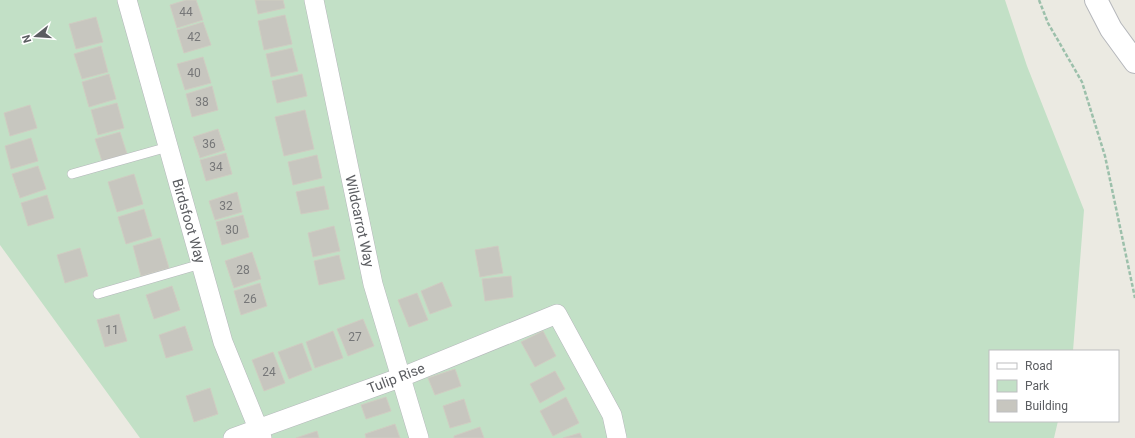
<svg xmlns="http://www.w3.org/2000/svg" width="1135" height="438" font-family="Roboto,sans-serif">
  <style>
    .green { fill: #c2e0c6 }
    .building { fill: #c7c6bf; stroke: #cfcdc2 }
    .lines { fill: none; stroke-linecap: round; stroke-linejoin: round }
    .service-casing { stroke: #b5b7bb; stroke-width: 10 }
    .minor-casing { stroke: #b5b7bb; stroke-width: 20 }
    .tertiary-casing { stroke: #b5b7bb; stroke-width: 24 }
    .path { stroke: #9cc0ab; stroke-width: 2.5; stroke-dasharray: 4 2; stroke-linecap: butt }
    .service { stroke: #fff; stroke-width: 9 }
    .minor { stroke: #fff; stroke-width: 19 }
    .tertiary { stroke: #fff; stroke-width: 22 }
    .labels { text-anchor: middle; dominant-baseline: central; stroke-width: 3; stroke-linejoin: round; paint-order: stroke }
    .number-label { font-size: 12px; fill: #767778 }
    .street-label { font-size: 14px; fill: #5b5d61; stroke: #fff }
  </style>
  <rect width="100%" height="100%" fill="#ebeae2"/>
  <path class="green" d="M0,0H1005L1027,66L1084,210L1073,351H990V421H1058L1054,438H140L0,245Z"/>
  <path class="building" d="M186,0H196L203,20L177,28L170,5Z
    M255,0H283L285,8L258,14Z
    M285,15L292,44L264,50L258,21Z
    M96,17L103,42L76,49L69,24Z
    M203,22L211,45L184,53L177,30Z
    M101,46L108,72L82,79L74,54Z
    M292,48L298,71L271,77L266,54Z
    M203,57L211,83L185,90L177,64Z
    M109,74L116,99L89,107L82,82Z
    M302,74L307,96L277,103L272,81Z
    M212,86L218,110L192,117L186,94Z
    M117,103L124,128L98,135L91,110Z
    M30,105L37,128L10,136L4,113Z
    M305,110L314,149L284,156L275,117Z
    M218,129L225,150L200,158L193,137Z
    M120,132L127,154L102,161L95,139Z
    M31,138L38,161L11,169L5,146Z
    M226,153L232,174L206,181L200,160Z
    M317,155L322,178L293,185L288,162Z
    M38,166L46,189L20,198L12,174Z
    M134,174L143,204L117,212L108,182Z
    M324,186L329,209L301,214L296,192Z
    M237,192L242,212L215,220L209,201Z
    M47,195L54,218L28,226L21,203Z
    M144,209L152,236L126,244L118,217Z
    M243,215L249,237L222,245L216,222Z
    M334,226L340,251L313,257L308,233Z
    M160,238L169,268L141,276L133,246Z
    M498,246L503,273L480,277L475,250Z
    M80,248L88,276L65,283L57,255Z
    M252,252L261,279L234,288L225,261Z
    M339,255L345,279L319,285L314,261Z
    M511,276L513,297L485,301L482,279Z
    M442,282L452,306L430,314L421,291Z
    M260,283L267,306L241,315L234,291Z
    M172,286L180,310L154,319L146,295Z
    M417,293L428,320L409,327L398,300Z
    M119,314L127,341L105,347L97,320Z
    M363,319L374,346L348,356L337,329Z
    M185,326L193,350L166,358L159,335Z
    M333,331L343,358L315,368L306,342Z
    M543,331L556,356L535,367L521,342Z
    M302,343L312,370L289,379L278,352Z
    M273,352L285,383L264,391L252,360Z
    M455,369L461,386L435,395L428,378Z
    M555,371L565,389L540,403L530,384Z
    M210,388L218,414L194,422L186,396Z
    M386,397L391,411L366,419L361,405Z
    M566,397L579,423L553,436L540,411Z
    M464,399L471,422L450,428L443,406Z
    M395,424L400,438H366L365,434Z
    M480,427L484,438H454V436Z
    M317,431L319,438H296Z
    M580,433L582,438H563Z"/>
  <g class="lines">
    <defs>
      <path id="service" d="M72,174L168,147
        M98,294L201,264"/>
      <path id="minor" d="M127,0L223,342L262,438
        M314,0L373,284L419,438
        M233,438L402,377L557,314L612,415L617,438"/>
      <path id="tertiary" d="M1096,0L1111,29L1135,62"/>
    </defs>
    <use href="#service" class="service-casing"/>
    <use href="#minor" class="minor-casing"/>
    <use href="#tertiary" class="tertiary-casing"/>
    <path class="path" d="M1039,0L1048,23L1082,82L1105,156L1135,298"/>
    <use href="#service" class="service"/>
    <use href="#minor" class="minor"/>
    <use href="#tertiary" class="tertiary"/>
  </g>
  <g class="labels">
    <g class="number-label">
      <text x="186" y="12">44</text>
      <text x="194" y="37">42</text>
      <text x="194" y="73">40</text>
      <text x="202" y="102">38</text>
      <text x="209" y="144">36</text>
      <text x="216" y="167">34</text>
      <text x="226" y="206">32</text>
      <text x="232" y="230">30</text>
      <text x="243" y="270">28</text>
      <text x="250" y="299">26</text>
      <text x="112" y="330">11</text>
      <text x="355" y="337">27</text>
      <text x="269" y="372">24</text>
    </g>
    <g class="street-label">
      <text transform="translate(189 221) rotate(74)">Birdsfoot Way</text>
      <text transform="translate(360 221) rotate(78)">Wildcarrot Way</text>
      <text transform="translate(396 378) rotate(-21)">Tulip Rise</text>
    </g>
  </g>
  <rect x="989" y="350" width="130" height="72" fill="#ffffff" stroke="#bdbec0"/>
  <rect x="997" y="363" width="20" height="6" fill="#ffffff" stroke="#bdbec0"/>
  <text x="1025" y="370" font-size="12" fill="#5b5d61">Road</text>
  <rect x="997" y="380" width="20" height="12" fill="#c2e0c6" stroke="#bdbec0"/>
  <text x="1025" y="390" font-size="12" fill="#5b5d61">Park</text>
  <rect x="997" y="400" width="20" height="12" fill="#c7c6bf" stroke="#bdbec0"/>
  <text x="1025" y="410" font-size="12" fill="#5b5d61">Building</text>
  <g transform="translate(36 36) rotate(253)" stroke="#ffffff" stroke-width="3" paint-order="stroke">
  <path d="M0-3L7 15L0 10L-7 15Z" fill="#5b5d61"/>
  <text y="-6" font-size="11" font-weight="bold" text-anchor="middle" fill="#5b5d61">N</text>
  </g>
</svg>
